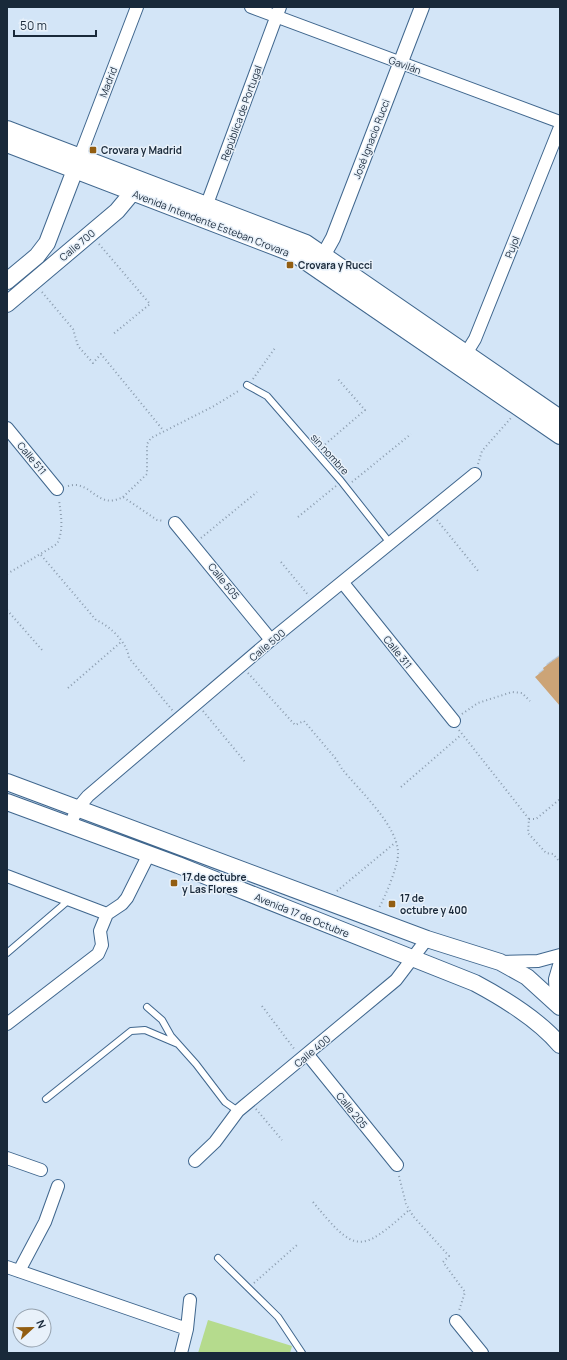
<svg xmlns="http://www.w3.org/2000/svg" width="567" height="1360" font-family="Manrope,sans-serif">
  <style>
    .green { fill: #b5db8d }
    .building { fill: #cca477; filter: url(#shadow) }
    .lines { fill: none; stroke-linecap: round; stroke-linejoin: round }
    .service-casing { stroke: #40678e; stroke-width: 8 }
    .minor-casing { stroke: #40678e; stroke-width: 14 }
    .tertiary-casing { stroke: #40678e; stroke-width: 16 }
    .secondary-casing { stroke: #40678e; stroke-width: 18 }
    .path { stroke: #8c9daf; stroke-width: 2; stroke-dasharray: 1 3; stroke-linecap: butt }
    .service { stroke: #fff; stroke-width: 6 }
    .minor { stroke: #fff; stroke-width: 12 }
    .tertiary { stroke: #fff; stroke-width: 14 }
    .secondary { stroke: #fff; stroke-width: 16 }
    .poi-dot { fill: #925d11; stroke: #e8f1fa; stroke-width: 1.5 }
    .labels { text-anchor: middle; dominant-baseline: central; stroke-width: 3; stroke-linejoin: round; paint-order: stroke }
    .street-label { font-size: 10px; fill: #19293a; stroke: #e8f1fa }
    .poi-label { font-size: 10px; font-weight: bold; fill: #19293a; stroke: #e8f1fa; text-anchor: start }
  </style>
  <defs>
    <filter id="shadow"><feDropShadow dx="3.5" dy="-3.5" stdDeviation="0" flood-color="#0004"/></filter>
  </defs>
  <rect width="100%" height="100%" fill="#d3e5f7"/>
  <path class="green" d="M208,1320L292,1346L290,1353H198Z"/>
  <path class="building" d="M560,656V706L535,677L544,670L543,668Z"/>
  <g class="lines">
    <defs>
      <path id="service" d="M247,385L267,396L341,481L390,543
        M7,953L69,900
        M147,1007L162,1020L171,1036L196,1064L225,1102L238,1111
        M46,1099L131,1031L145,1030L178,1044
        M218,1258L278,1317L302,1353"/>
      <path id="minor" d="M251,7L560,122
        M80,156L137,7
        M204,212L280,7
        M462,360L475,339L560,127
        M7,428L57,489
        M175,523L271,640
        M343,583L454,721
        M70,825L77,809L88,796L271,640L475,474
        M7,876L107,914L122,904L127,898L148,856
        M500,962L538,961L560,955
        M556,1001L555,979L560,962
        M7,1024L98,954L102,945L100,931L107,914
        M308,1055L397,1165
        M7,1158L41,1170
        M195,1161L215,1142L238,1111L396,980L427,939
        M7,1267L187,1329
        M19,1271L45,1222L58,1186
        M456,1321L482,1353
        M181,1353L187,1329L190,1300"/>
      <path id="tertiary" d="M318,265L333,238L422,7"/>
      <path id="secondary" d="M7,129L306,243L560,418
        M7,144L296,255L560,436
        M7,281L37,256L47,243L78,162
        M7,304L117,211L132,193L135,185
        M7,782L427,939L500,962L527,977L560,1007
        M7,802L178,865L475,983C505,999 538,1019 560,1045"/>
    </defs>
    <use href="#service" class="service-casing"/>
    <use href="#minor" class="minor-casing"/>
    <use href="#tertiary" class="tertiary-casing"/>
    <use href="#secondary" class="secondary-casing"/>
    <path class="path" d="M99,244L150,304L112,335
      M42,292L73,329L78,346L93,363L101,354L163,430
      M253,379L275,348
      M322,447L365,410L337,378
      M478,464L482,451L511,418
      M352,482L411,434
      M68,486C92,479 96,511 123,497L157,520L164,521
      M123,497L147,474V444L151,438L214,406L240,390
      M298,517L336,486
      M437,520L479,572
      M201,538L257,492
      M41,555L96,620C110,626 127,642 129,658L173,711
      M281,562L309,596
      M7,574L57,544C64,530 61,515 59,500
      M7,610L43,651
      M248,673L295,725L304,721L336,759L342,769C359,790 398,826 398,853C399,864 385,897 379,908
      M68,688L121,642
      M203,711L246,763
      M462,714L478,703L512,692L522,693L530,701
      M459,730L529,819L528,833L546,853L553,854L560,862
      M401,787L461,735
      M529,819H536L560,799
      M337,891L396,842
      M262,1006L295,1050
      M256,1109L282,1140
      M399,1176L406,1204L413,1216L449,1256L443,1262L465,1292L459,1311
      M313,1202C355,1253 360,1254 409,1210
      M254,1283L297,1245"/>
    <use href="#service" class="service"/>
    <use href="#minor" class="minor"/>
    <use href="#tertiary" class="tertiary"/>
    <use href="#secondary" class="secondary"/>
  </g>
  <g class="poi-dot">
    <rect x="89" y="146" width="8" height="8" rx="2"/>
    <rect x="286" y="261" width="8" height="8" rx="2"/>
    <rect x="170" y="879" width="8" height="8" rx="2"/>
    <rect x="388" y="900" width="8" height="8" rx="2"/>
  </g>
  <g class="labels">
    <g class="street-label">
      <text transform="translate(405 65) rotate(20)">Gavilán</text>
      <text transform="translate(108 82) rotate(-69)">Madrid</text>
      <text transform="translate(241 113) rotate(-70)">República de Portugal</text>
      <text transform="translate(371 139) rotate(-69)">José Ignacio Rucci</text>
      <text transform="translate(211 223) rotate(21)">Avenida Intendente Esteban Crovara</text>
      <text transform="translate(77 245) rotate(-40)">Calle 700</text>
      <text transform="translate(512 247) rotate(-68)">Pujol</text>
      <text transform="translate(330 454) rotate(48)">sin nombre</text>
      <text transform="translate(32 458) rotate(50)">Calle 511</text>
      <text transform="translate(224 581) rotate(51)">Calle 505</text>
      <text transform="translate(267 645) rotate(-40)">Calle 500</text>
      <text transform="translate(398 652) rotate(51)">Calle 311</text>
      <text transform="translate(302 915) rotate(22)">Avenida 17 de Octubre</text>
      <text transform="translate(312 1051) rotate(-40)">Calle 400</text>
      <text transform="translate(352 1110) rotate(51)">Calle 205</text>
    </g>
    <g class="poi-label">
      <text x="101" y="150">Crovara y Madrid</text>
      <text x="298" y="265">Crovara y Rucci</text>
      <text x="182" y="877">17 de octubre<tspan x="182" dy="12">y Las Flores</tspan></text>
      <text x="400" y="898">17 de<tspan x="400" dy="12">octubre y 400</tspan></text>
    </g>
  </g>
  <rect width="567" height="1360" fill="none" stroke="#19293a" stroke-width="16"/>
  <g transform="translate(32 1328) rotate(68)"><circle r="19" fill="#e8f1fa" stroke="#95a1ad"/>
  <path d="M0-3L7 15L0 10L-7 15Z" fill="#925d11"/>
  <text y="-6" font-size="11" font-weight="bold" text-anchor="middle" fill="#19293a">N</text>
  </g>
  <path d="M14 30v6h82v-6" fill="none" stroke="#19293a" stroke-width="2"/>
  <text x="20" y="30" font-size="12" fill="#19293a" stroke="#e8f1fa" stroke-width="3" paint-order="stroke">50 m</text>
</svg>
